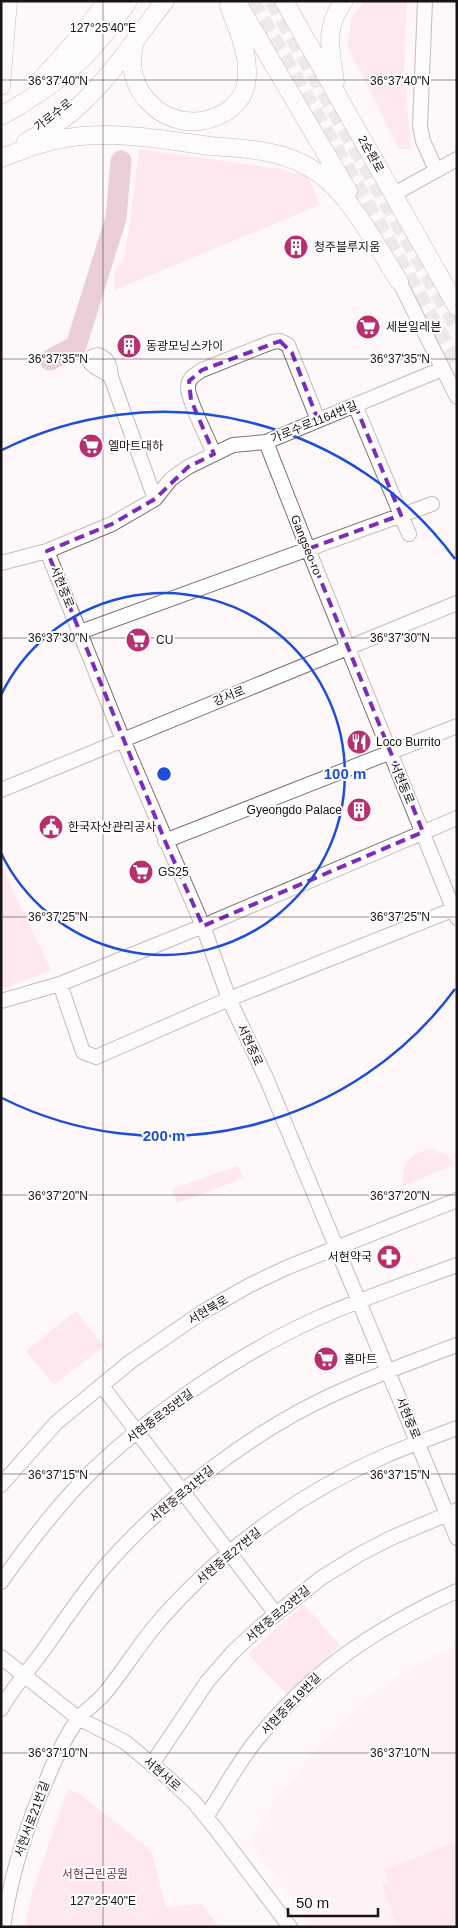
<svg xmlns="http://www.w3.org/2000/svg" width="458" height="1928" font-family="Helvetica,'Noto Sans KR',sans-serif">
  <style>
    .built { fill: #feecf1 }
    .green { fill: #fed3e0 }
    .lines { fill: none; stroke-linecap: round; stroke-linejoin: round }
    .river { stroke: #d39eaf; stroke-width: 21 }
    .minor-tunnel { stroke: #dcd6d8; stroke-width: 14; stroke-dasharray: 14 7; stroke-linecap: butt }
    .minor-casing { stroke: #7e7275; stroke-width: 16 }
    .major-casing { stroke: #7e7275; stroke-width: 19 }
    .minor { stroke: #fff; stroke-width: 14 }
    .major { stroke: #fff; stroke-width: 18 }
    .marked { fill: none; stroke: #7b2cbf; stroke-width: 4; stroke-dasharray: 10 6; stroke-linejoin: round }
    .ticks { fill: none; stroke: #181315; stroke-width: 1; stroke-opacity: 0.45 }
    .ring { fill: none; stroke: #1d4ed8; stroke-width: 2.5 }
    .labels { text-anchor: middle; dominant-baseline: central; stroke-width: 4; stroke-linejoin: round; paint-order: stroke }
    .street-label { font-size: 12px; fill: #181315; stroke: #fff }
    .poi-label { font-size: 12px; fill: #181315; stroke: #fff; text-anchor: start }
    .park-label { font-size: 12px; fill: #75334d; stroke: #fff }
    .ticks-label { font-size: 12px; text-anchor: middle; fill: #181315; stroke: #fff; stroke-width: 4; stroke-linejoin: round; paint-order: stroke }
    .centre { fill: #1d4ed8; stroke: #fff; stroke-width: 2.5 }
    .ring-label { font-size: 15px; text-anchor: middle; font-weight: bold; fill: #1d4ed8; stroke: #fff; stroke-width: 4; stroke-linejoin: round; paint-order: stroke }
  </style>
  <rect width="100%" height="100%" fill="#fef8fa"/>
  <path class="built" d="M457,1647V1927H312L250,1842L275,1798L315,1751L369,1696L422,1661Z"/>
  <path class="green" d="M365,1H407L404,68L411,149H399L348,47L351,18Z
    M139,149L281,169L308,177L320,205L114,290L115,272L123,260L129,231Z
    M1,865L51,970L1,990Z
    M433,1149C443,1152 449,1156 455,1164L404,1186C399,1165 412,1151 433,1149Z
    M238,1166L244,1178L177,1203L172,1189Z
    M76,1311L104,1346L54,1385L26,1351Z
    M304,1604L340,1646L287,1694L248,1654Z
    M68,1789L79,1794L151,1850L166,1908L201,1903L219,1927H25L33,1890Z
    M457,1842V1924L450,1927H398L382,1884L389,1882L385,1869Z"/>
  <g class="lines">
    <path class="river" d="M50,360L76,346L116,218L121,161"/>
    <path class="minor-tunnel" d="M253,1L457,361
      M271,1L457,329"/>
    <defs>
      <path id="minor" d="M425,1L420,126L423,141L436,170
        M394,194L457,159
        M399,281L457,397
        M111,377C105,371 94,369 90,362L92,357L98,355C109,359 110,366 111,377L155,499
        M355,405L409,534
        M266,442L308,549L457,918
        M214,454C209,441 187,398 188,387C188,378 196,374 202,370L272,342L280,341L288,345L318,420
        M47,551L123,740L203,926L229,999L267,1080L457,1538
        M1,563L47,551L112,524L155,499L171,479L188,467L233,445L266,442L442,369
        M80,632L432,504
        M1,790L457,603
        M165,841L457,726
        M60,984L83,1052L96,1057L229,999L457,908
        M1,1001L60,984L203,926L457,818
        M102,1386L276,1614
        M1,1485L56,1423L130,1362L201,1313L250,1285L288,1267L457,1200
        M1,1582C28,1544 57,1506 90,1473C152,1413 240,1353 318,1318C363,1298 411,1282 457,1265
        M1,1657L78,1718L125,1742L167,1777L194,1802L215,1828L290,1927
        M1,1709C13,1687 31,1668 45,1648C64,1621 82,1594 103,1569C161,1501 253,1431 334,1394C374,1376 416,1360 457,1345
        M152,1764L207,1682L233,1652L261,1626L321,1578L360,1554L391,1538L457,1510
        M206,1817C222,1793 236,1766 254,1743C311,1671 374,1629 457,1591
        M3,1927C11,1875 26,1826 47,1779C55,1759 65,1737 78,1719C86,1709 97,1703 105,1693C123,1671 137,1648 155,1626C217,1553 299,1493 387,1455C410,1445 434,1437 457,1428"/>
      <path id="major" d="M236,1L348,191
        M284,1L457,307
        M137,37C115,91 172,142 224,113C235,107 244,96 246,84C251,56 238,31 229,6
        M335,82C331,51 323,28 344,1
        M38,83L73,44L108,1
        M1,86L8,1
        M1,116C35,97 70,74 96,44C108,31 118,16 128,1
        M26,142C45,131 64,120 80,105C110,78 139,34 165,1
        M1,158C23,150 44,141 67,138C114,130 164,140 211,146C235,148 263,149 286,157C297,160 307,166 317,172C350,194 377,247 399,281"/>
    </defs>
    <use href="#minor" class="minor-casing"/>
    <use href="#major" class="major-casing"/>
    <use href="#minor" class="minor"/>
    <use href="#major" class="major"/>
  </g>
  <path d="M0 0H458V1928H0ZM280,341L292,353L318,420L355,405L401,515L308,549L423,832L203,926L165,841L47,551L112,524L155,499L188,467L214,454L191,400L189,381L202,370Z" fill="#fef8fa" fill-opacity=".55" fill-rule="evenodd"/>
  <path class="marked" d="M280,341L292,353L318,420L355,405L401,515L308,549L423,832L203,926L165,841L47,551L112,524L155,499L188,467L214,454L191,400L189,381L202,370Z"/>
  <path class="ticks" d="M103,1V1927M1,80H457M1,359H457M1,638H457M1,917H457M1,1195H457M1,1474H457M1,1753H457"/>
  <g class="ring">
    <path d="M1 695A181 181 0 1 1 1 853"/>
    <path d="M455 989A362 362 0 0 1 2 1098M2 450A362 362 0 0 1 455 559"/>
  </g>
  <defs>
    <symbol id="building-disc" viewBox="-11 -11 22 22"><circle r="9.5" fill="#b82f6d" stroke="#fff"/><path d="M-4-6H4V6H1V3H-1V6H-4ZM-2.5-4.3h1.7v1.8h-1.7ZM.8-4.3h1.7v1.8H.8ZM-2.5-1h1.7V.8h-1.7ZM.8-1h1.7V.8H.8Z" fill="#fff"/></symbol>
    <symbol id="supermarket-disc" viewBox="-11 -11 22 22"><circle r="9.5" fill="#b82f6d" stroke="#fff"/><path d="M-6-5.5h2.5l.6 2H6L4.5 2H-2.5L-4.4-4H-6ZM-1.5 3.2a1.3 1.3 0 1 0 .1 0ZM3 3.2a1.3 1.3 0 1 0 .1 0Z" fill="#fff"/></symbol>
    <symbol id="restaurant-disc" viewBox="-11 -11 22 22"><circle r="9.5" fill="#b82f6d" stroke="#fff"/><path d="M-5-6h1v4h1v-4h1v4h1v-4h1v5L-1.5 .5V6h-2V.5L-5-1ZM5-6V6H3V1.5H1.5Q1.5-4 5-6Z" fill="#fff"/></symbol>
    <symbol id="civic-disc" viewBox="-11 -11 22 22"><circle r="9.5" fill="#b82f6d" stroke="#fff"/><path d="M-.6-6.5H3V-4.5H.6V-3L4-1V1h2V6H-6V1h2V-1L-.6-3ZM-1.2 2.5V6h2.4V2.5Z" fill="#fff"/></symbol>
    <symbol id="pharmacy-disc" viewBox="-11 -11 22 22"><circle r="9.5" fill="#b82f6d" stroke="#fff"/><path d="M-2-6h4v4h4v4h-4v4h-4v-4h-4v-4h4Z" fill="#fff"/></symbol>
  </defs>
  <g fill-rule="evenodd">
    <use href="#building-disc" x="282" y="233" width="28" height="28"/>
    <use href="#supermarket-disc" x="354" y="313" width="28" height="28"/>
    <use href="#building-disc" x="115" y="332" width="28" height="28"/>
    <use href="#supermarket-disc" x="77" y="432" width="28" height="28"/>
    <use href="#supermarket-disc" x="124" y="626" width="28" height="28"/>
    <use href="#restaurant-disc" x="345" y="728" width="28" height="28"/>
    <use href="#building-disc" x="345" y="796" width="28" height="28"/>
    <use href="#civic-disc" x="37" y="813" width="28" height="28"/>
    <use href="#supermarket-disc" x="127" y="858" width="28" height="28"/>
    <use href="#pharmacy-disc" x="375" y="1243" width="28" height="28"/>
    <use href="#supermarket-disc" x="312" y="1345" width="28" height="28"/>
  </g>
  <g class="labels">
    <g class="street-label">
      <text transform="translate(53 115) rotate(-38)">가로수로</text>
      <text transform="translate(371 154) rotate(61)">2순환로</text>
      <text transform="translate(314 422) rotate(-22)">가로수로1164번길</text>
      <text transform="translate(306 545) rotate(68)">Gangseo-ro</text>
      <text transform="translate(62 587) rotate(68)">서현중로</text>
      <text transform="translate(229 696) rotate(-22)">강서로</text>
      <text transform="translate(402 783) rotate(67)">서현동로</text>
      <text transform="translate(250 1045) rotate(65)">서현중로</text>
      <text transform="translate(208 1310) rotate(-31)">서현북로</text>
      <text transform="translate(160 1416) rotate(-37)">서현중로35번길</text>
      <text transform="translate(408 1418) rotate(67)">서현중로</text>
      <text transform="translate(182 1494) rotate(-40)">서현중로31번길</text>
      <text transform="translate(229 1556) rotate(-40)">서현중로27번길</text>
      <text transform="translate(278 1614) rotate(-40)">서현중로23번길</text>
      <text transform="translate(291 1704) rotate(-46)">서현중로19번길</text>
      <text transform="translate(162 1774) rotate(41)">서현서로</text>
      <text transform="translate(32 1819) rotate(-70)">서현서로21번길</text>
    </g>
    <g class="poi-label">
      <text x="314" y="247">청주블루지움</text>
      <text x="386" y="327">세븐일레븐</text>
      <text x="146" y="346">동광모닝스카이</text>
      <text x="108" y="446">엘마트대하</text>
      <text x="156" y="640">CU</text>
      <text x="376" y="742">Loco Burrito</text>
      <text x="342" y="810" text-anchor="end">Gyeongdo Palace</text>
      <text x="68" y="827">한국자산관리공사</text>
      <text x="158" y="872">GS25</text>
      <text x="372" y="1257" text-anchor="end">서현약국</text>
      <text x="344" y="1359">홈마트</text>
    </g>
    <g class="park-label">
      <text x="95" y="1874">서현근린공원</text>
    </g>
  </g>
  <g class="ticks-label">
    <text x="103" y="32">127°25'40"E</text>
    <text x="58" y="85">36°37'40"N</text>
    <text x="400" y="85">36°37'40"N</text>
    <text x="58" y="363">36°37'35"N</text>
    <text x="400" y="363">36°37'35"N</text>
    <text x="58" y="642">36°37'30"N</text>
    <text x="400" y="642">36°37'30"N</text>
    <text x="58" y="921">36°37'25"N</text>
    <text x="400" y="921">36°37'25"N</text>
    <text x="58" y="1200">36°37'20"N</text>
    <text x="400" y="1200">36°37'20"N</text>
    <text x="58" y="1479">36°37'15"N</text>
    <text x="400" y="1479">36°37'15"N</text>
    <text x="58" y="1757">36°37'10"N</text>
    <text x="400" y="1757">36°37'10"N</text>
    <text x="103" y="1905">127°25'40"E</text>
  </g>
  <circle cx="164" cy="774" r="8" class="centre"/>
  <g class="ring-label">
    <text x="345" y="779">100 m</text>
    <text x="164" y="1141">200 m</text>
  </g>
  <rect width="458" height="1928" fill="none" stroke="#181315" stroke-width="5"/>
  <path d="M288 1908v8h90v-8" fill="none" stroke="#181315" stroke-width="2.5"/>
  <text x="296" y="1908" font-size="15" fill="#181315" stroke="#ffffff" stroke-width="4" paint-order="stroke">50 m</text>
</svg>
